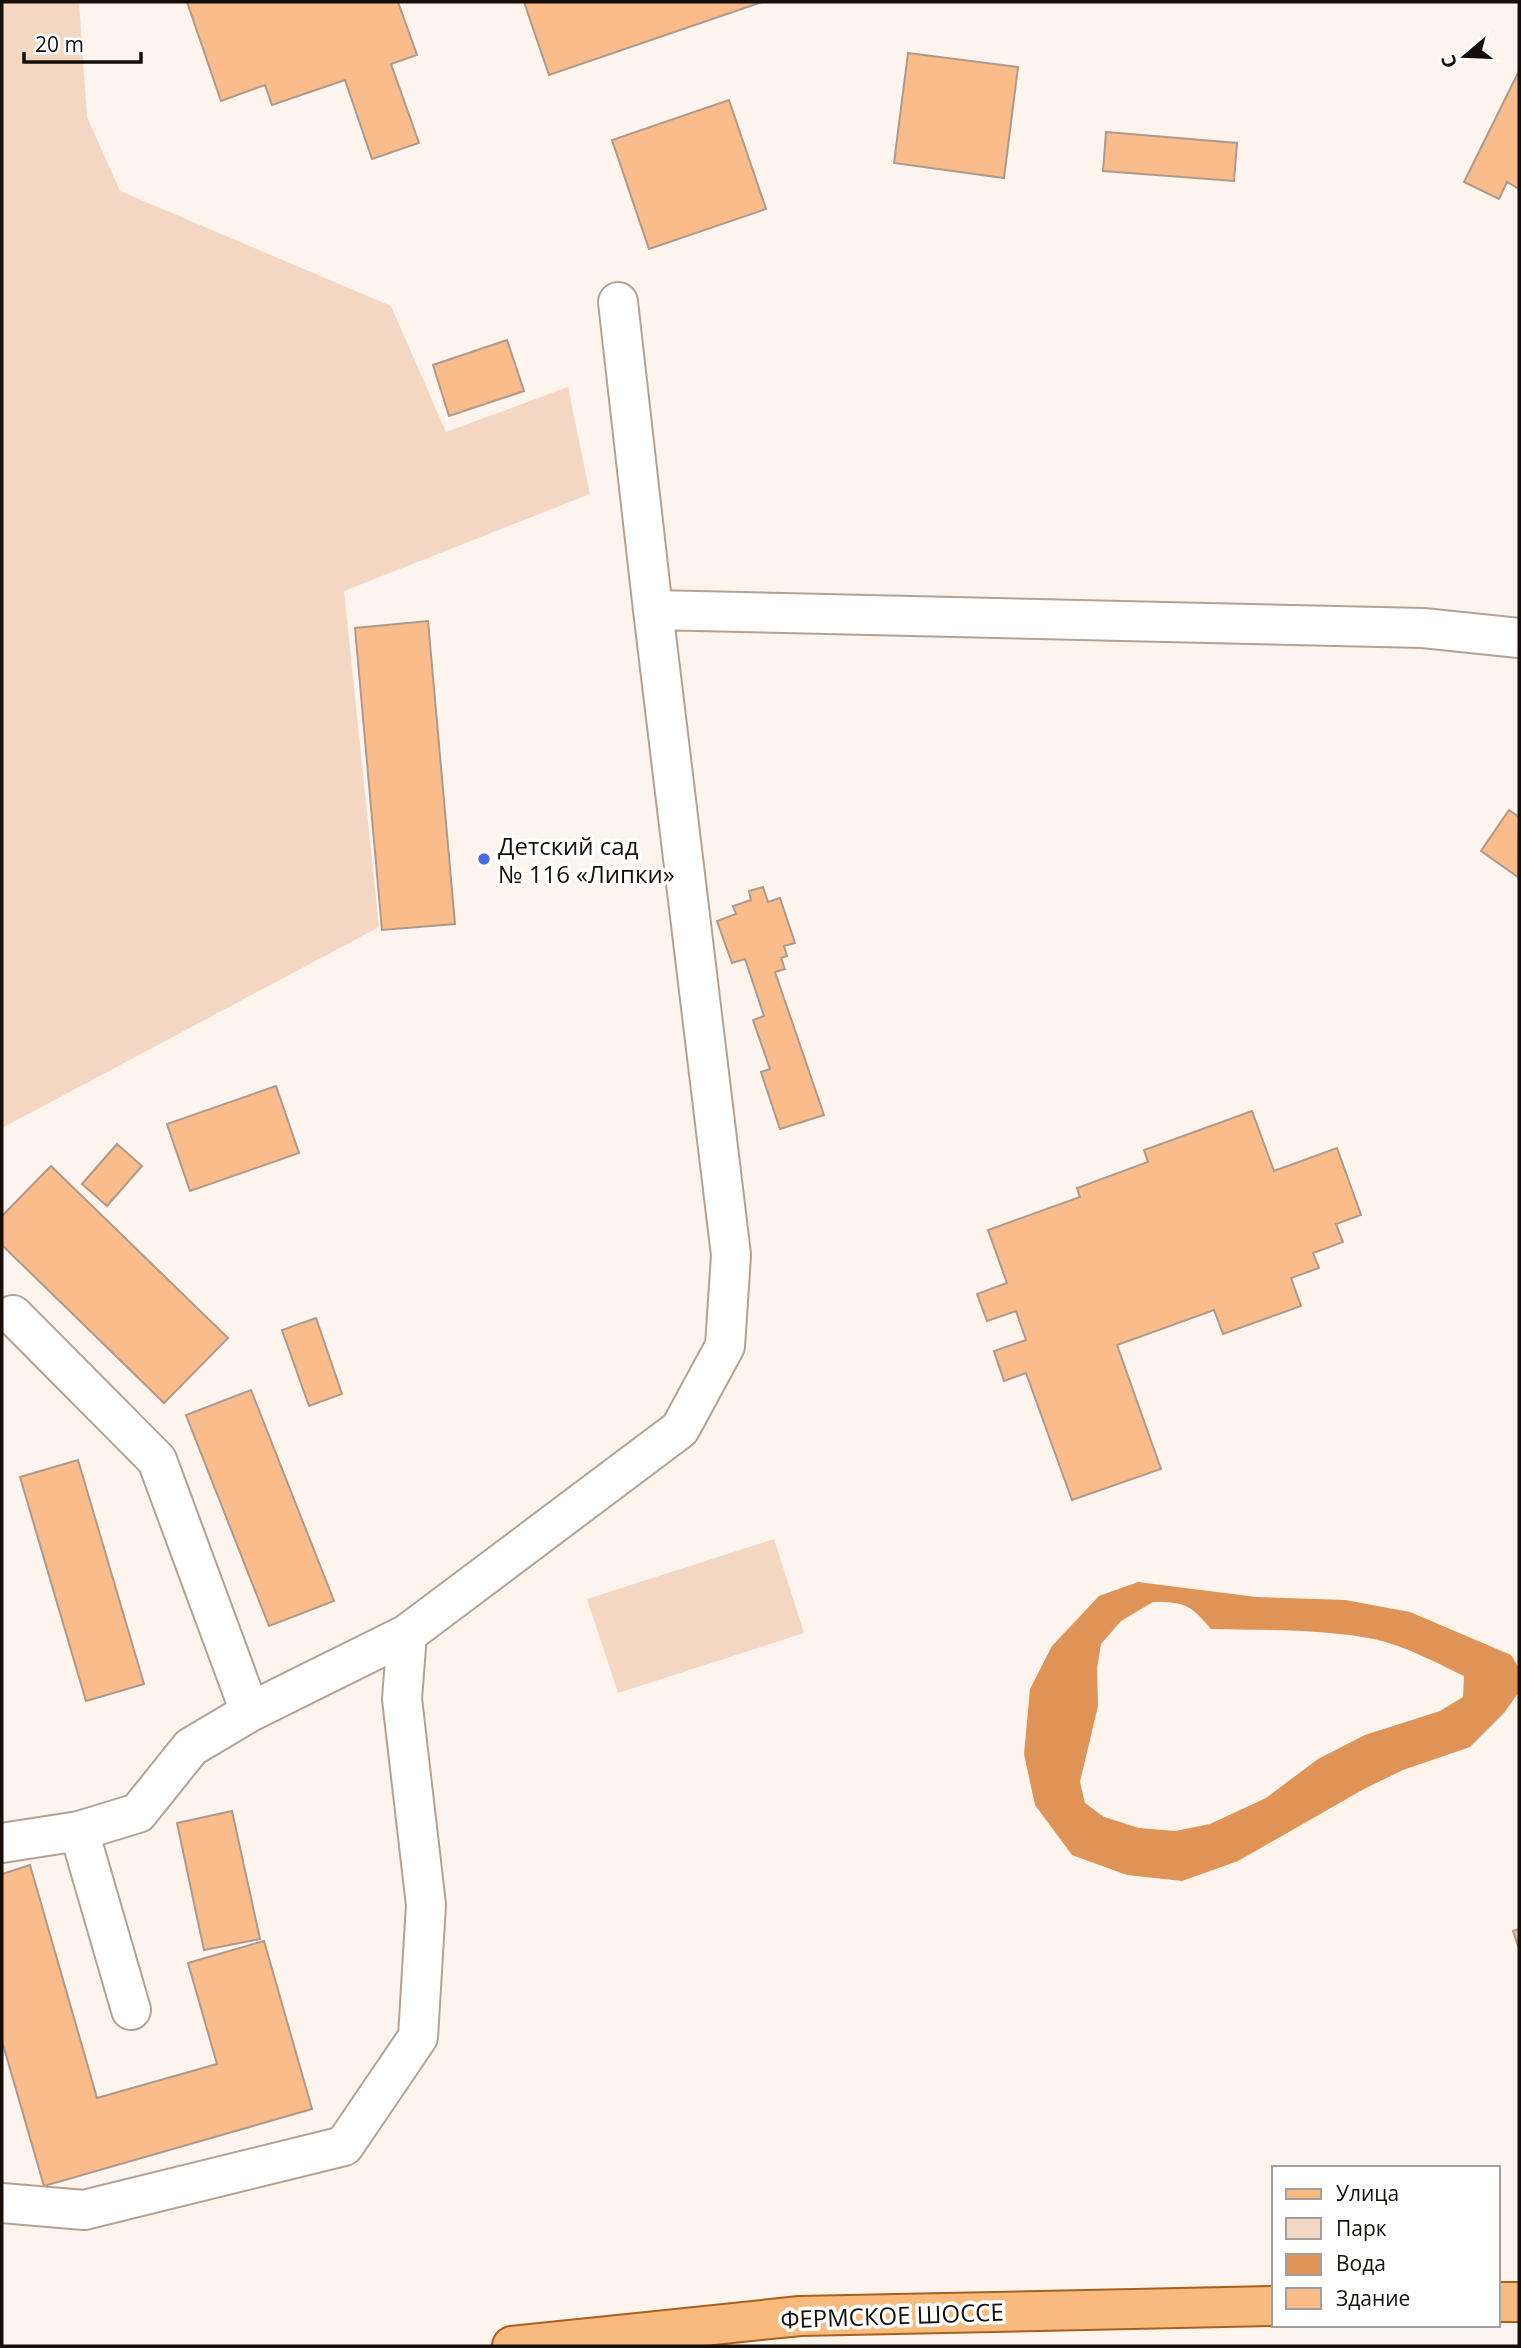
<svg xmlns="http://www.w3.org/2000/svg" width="1521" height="2348" font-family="'Open Sans',sans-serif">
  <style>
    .green { fill: #f4d7c2 }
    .water { fill: #df9356; fill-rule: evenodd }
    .building { fill: #fbbc8c; stroke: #ae9a8c; stroke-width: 2 }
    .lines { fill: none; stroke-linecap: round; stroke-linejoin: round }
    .minor-casing { stroke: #b5a192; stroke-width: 42 }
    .major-casing { stroke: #a7601d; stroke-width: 42 }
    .minor { stroke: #fff; stroke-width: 38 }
    .major { stroke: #f9ba7e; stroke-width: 38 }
    .poi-dot { fill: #4a6cdf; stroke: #fff; stroke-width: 2.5 }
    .labels { text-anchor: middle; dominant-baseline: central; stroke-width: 7; stroke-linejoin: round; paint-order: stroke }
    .poi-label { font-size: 24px; fill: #150e09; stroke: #fff; text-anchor: start }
    .street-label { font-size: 24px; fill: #150e09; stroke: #fff }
  </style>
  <rect width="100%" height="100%" fill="#fdf4ee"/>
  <path class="green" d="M2,2H79L87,117L120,191L391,306L446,432L568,387L590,494L344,591L379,927L2,1128Z
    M774,1539L804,1633L618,1693L587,1599Z"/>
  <path class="water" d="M1138,1582L1256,1597L1345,1600L1410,1612L1511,1655L1519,1668V1692L1504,1713L1470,1747L1403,1770L1364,1789L1238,1861L1182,1881L1127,1875L1072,1855L1035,1805L1024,1754L1030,1689L1052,1646L1099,1596ZM1153,1602C1185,1602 1190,1604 1211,1629C1260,1630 1326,1629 1374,1639C1405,1646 1435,1662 1464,1676L1463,1697L1440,1711L1365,1735L1318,1759L1266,1798L1210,1824L1175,1831L1139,1828L1104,1817L1085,1803L1080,1782L1098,1706L1097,1669L1101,1644L1121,1621Z"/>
  <path class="building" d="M187,2H398L417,55L391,64L419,143L372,159L345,80L272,105L265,85L221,101Z
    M524,2H762L549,75Z
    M908,53L1018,67L1004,178L894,163Z
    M1519,71V189L1507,182L1499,199L1464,182Z
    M729,100L766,209L649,249L612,140Z
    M1106,132L1237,143L1234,181L1103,171Z
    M507,340L524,391L449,416L433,365Z
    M428,621L455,924L382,930L355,628Z
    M1509,810L1519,817L1518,877L1481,851Z
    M763,887L768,902L780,898L795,943L784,946L787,956L781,958L785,969L775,972L824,1115L780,1129L761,1072L770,1069L753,1020L764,1016L745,959L732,963L717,921L736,914L733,906L751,900L749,891Z
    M276,1086L299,1153L190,1191L167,1124Z
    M1252,1111L1274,1171L1337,1148L1361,1215L1336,1224L1343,1242L1313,1253L1319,1268L1291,1278L1301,1306L1223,1334L1214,1310L1117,1345L1161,1469L1072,1500L1026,1373L1004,1381L994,1351L1026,1340L1016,1311L987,1321L977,1294L1007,1283L988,1230L1080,1197L1077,1188L1148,1162L1144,1150Z
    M117,1144L142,1166L107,1206L82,1184Z
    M51,1166L228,1338L164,1403L2,1245V1216Z
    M316,1318L342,1394L309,1406L282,1330Z
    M251,1390L334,1601L269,1626L186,1415Z
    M78,1460L144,1684L86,1701L20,1477Z
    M232,1811L260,1939L204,1950L177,1823Z
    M30,1865L97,2098L217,2064L188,1963L264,1941L312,2109L44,2186L2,2041V1874Z
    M1519,1929V1949L1513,1931Z"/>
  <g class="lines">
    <defs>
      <path id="minor" d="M618,302L653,610
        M13,1315L157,1460L250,1712
        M79,1831L131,2010
        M2,1843L79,1831L138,1813L191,1747L250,1712L407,1634
        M2,2203L84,2210L344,2146L418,2037L426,1905L402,1699L407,1634L680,1429L725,1346L731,1255L653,610L1423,628L1519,638"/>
      <path id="major" d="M1498,2302H1519
        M512,2346L800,2316L1274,2306"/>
    </defs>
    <use href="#minor" class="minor-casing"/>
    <use href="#major" class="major-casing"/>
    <use href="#minor" class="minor"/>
    <use href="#major" class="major"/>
  </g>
  <circle class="poi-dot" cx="484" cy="859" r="7"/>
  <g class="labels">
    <g class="poi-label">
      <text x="498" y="845">Детский сад<tspan x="498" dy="28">№ 116 «Липки»</tspan></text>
    </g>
    <g class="street-label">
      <text transform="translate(892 2315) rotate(-2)">ФЕРМСКОЕ ШОССЕ</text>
    </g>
  </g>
  <rect width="1521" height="2348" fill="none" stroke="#150e09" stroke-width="7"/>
  <rect x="1272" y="2166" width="228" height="161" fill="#ffffff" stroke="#a19f9d" stroke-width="2"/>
  <rect x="1286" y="2189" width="35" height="10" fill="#f9ba7e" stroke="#a19f9d" stroke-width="2"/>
  <text x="1336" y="2201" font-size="21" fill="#150e09">Улица</text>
  <rect x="1286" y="2218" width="35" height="21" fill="#f4d7c2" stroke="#a19f9d" stroke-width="2"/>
  <text x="1336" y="2236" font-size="21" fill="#150e09">Парк</text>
  <rect x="1286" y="2254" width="35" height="21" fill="#df9356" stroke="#a19f9d" stroke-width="2"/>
  <text x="1336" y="2271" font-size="21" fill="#150e09">Вода</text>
  <rect x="1286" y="2288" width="35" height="21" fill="#fbbc8c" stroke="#a19f9d" stroke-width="2"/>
  <text x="1336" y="2306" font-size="21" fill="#150e09">Здание</text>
  <g transform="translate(1465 56) rotate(251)" stroke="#ffffff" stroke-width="5" paint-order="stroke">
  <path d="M0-5L12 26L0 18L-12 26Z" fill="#150e09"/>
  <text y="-10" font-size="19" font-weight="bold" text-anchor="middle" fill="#150e09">С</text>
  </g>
  <path d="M24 52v10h117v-10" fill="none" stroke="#150e09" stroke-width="3.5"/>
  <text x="35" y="52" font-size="21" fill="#150e09" stroke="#ffffff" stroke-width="5" paint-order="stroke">20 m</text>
</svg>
